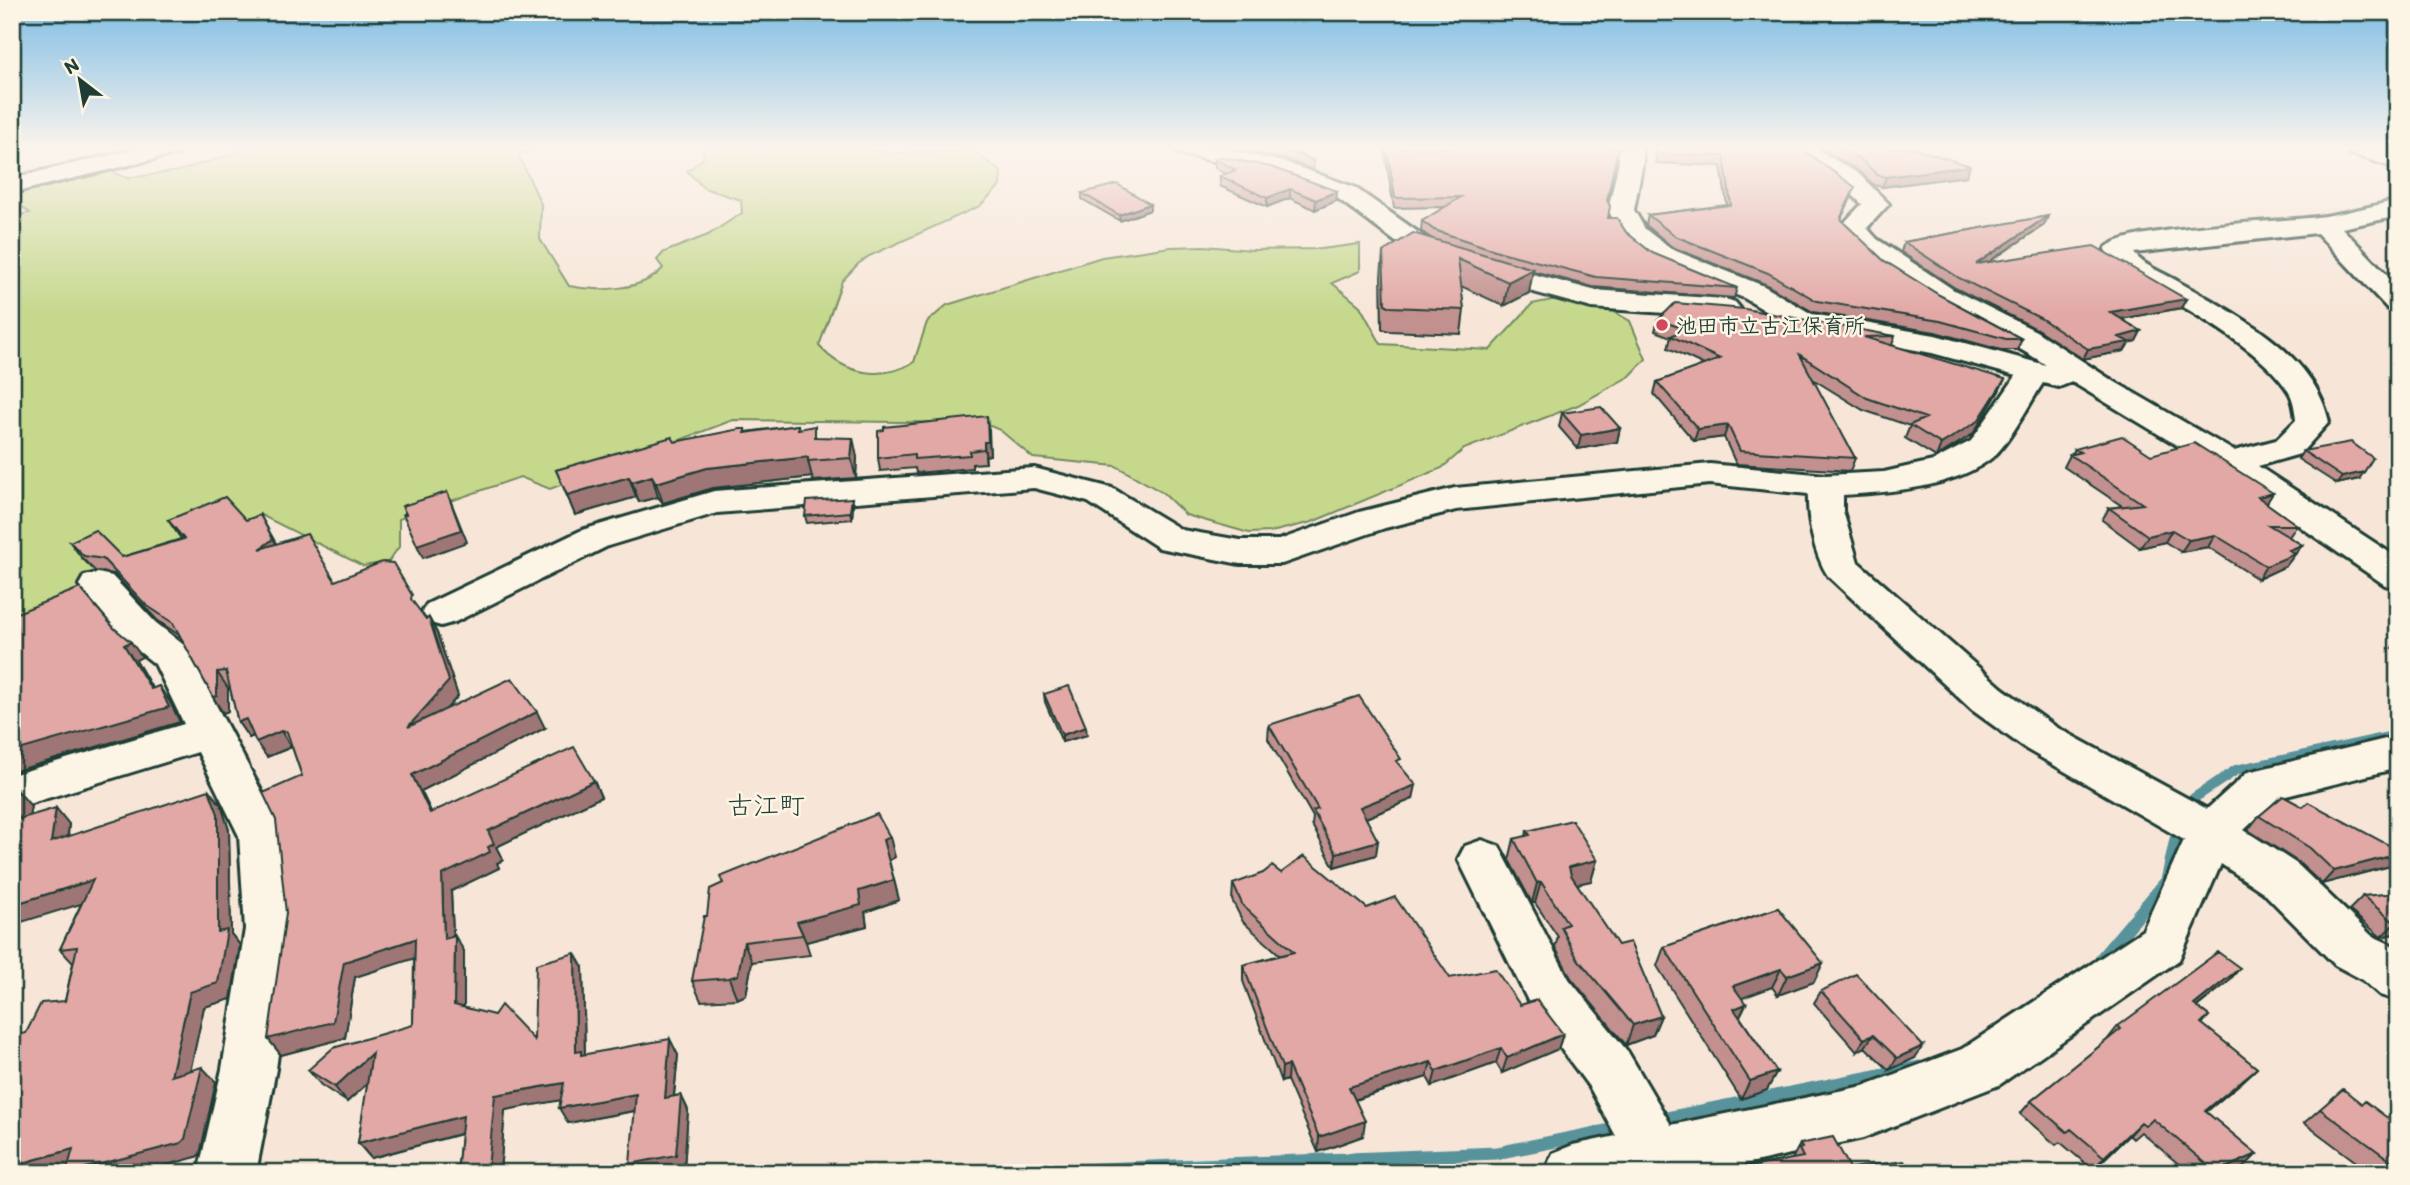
<svg xmlns="http://www.w3.org/2000/svg" width="2410" height="1185" font-family="Itim,'Klee One',sans-serif">
  <style>
    .green { fill: #c5d88c; stroke: #728a60; stroke-width: 2 }
    .lines { fill: none; stroke-linecap: round; stroke-linejoin: round }
    .stream-far1 { stroke: #59929b; stroke-width: 10 }
    .stream { stroke: #59929b; stroke-width: 13 }
    .minor-casing { stroke: #1f3d34; stroke-width: 6 }
    .minor { fill: #fcf5e5; fill-rule: evenodd }
    .wall { fill: #c2908e; stroke: #1f3d34; stroke-width: 2 }
    .shaded-wall { fill: #9e7674; stroke: #1f3d34; stroke-width: 2 }
    .building { fill: #e2a8a5; stroke: #1f3d34; stroke-width: 2 }
    .poi-dot { fill: #d1495b; stroke: #fcf5e5; stroke-width: 2.5 }
    .labels { text-anchor: middle; dominant-baseline: central; stroke-width: 5; stroke-linejoin: round; paint-order: stroke }
    .far-poi-label { font-size: 21px; font-weight: bold; fill: #1f3d34; stroke: #fcf5e5; text-anchor: start }
    .neighbourhood-label { font-size: 26px; fill: #1f3d34; stroke: #fcf5e5 }
  </style>
  <rect width="100%" height="100%" fill="#f7e6d8"/>
  <filter id="ink" filterUnits="userSpaceOnUse"><feTurbulence type="fractalNoise" baseFrequency=".0143" numOctaves="2"/><feDisplacementMap in="SourceGraphic" scale="14" xChannelSelector="R" yChannelSelector="G"/><feConvolveMatrix kernelMatrix="1 2 1 2 8 2 1 2 1" color-interpolation-filters="sRGB"/></filter>
  <g filter="url(#ink)">
    <path class="green" d="M236,148H538L518,154L541,204L540,239L569,286C597,292 644,291 663,268L657,260L664,252L708,235L742,213L741,200L704,188L687,171L703,159V148H855L891,153L974,151L1001,172L1000,186L980,206L869,256L858,264L842,281L819,346C845,375 882,381 914,362L927,322L947,305L1102,257L1171,247L1204,246L1252,250L1321,249L1360,244V271L1332,283L1360,306L1381,344L1490,350L1532,304L1562,298L1592,299L1630,321L1646,359L1630,376L1578,405L1464,449L1442,468L1312,522L1271,532L1249,533L1186,515L1163,493L1116,466L1033,458L1000,430L983,423L733,420L550,489L520,477L399,519V547L388,562L363,566L261,515L12,627V216L30,213L12,199V191L104,168L127,178L179,171L238,152Z"/>
    <g class="lines">
      <path class="stream-far1" d="M2188,811L2194,798L2236,770L2398,735"/>
      <path class="stream" d="M2101,959L2167,881L2176,839
        M1656,1120L1919,1067
        M1002,1173L1497,1153L1625,1127"/>
      <defs>
        <path id="minor" d="M140,148H183L179,153L12,193V178Z
          M1174,148H1220L1287,163L1354,187L1432,242L1499,265L1593,290L1725,299L1735,302L1740,308L1735,314L1725,317L1592,308L1479,277L1412,254L1336,197L1271,174L1178,153Z
          M1618,148H1642L1643,161L1634,210L1645,229L1671,249L1764,286L1812,314L1935,335L2046,365C1984,323 1882,289 1840,227L1862,204L1841,184L1786,148L1817,149L1859,174L1889,204L1867,228L1877,239L1954,290L2036,331L2110,379L2234,451L2276,440L2296,420C2295,411 2294,402 2290,394C2261,344 2164,297 2114,267L2105,249C2121,226 2288,222 2325,216C2349,212 2373,206 2398,200V216L2342,228L2398,286V312L2388,309L2317,233L2134,253C2143,266 2166,274 2179,282C2237,315 2314,352 2329,422L2300,454L2258,466L2398,558V588L2385,585L2218,470L2072,382L2059,387L2043,383C2031,401 2009,443 1994,456C1956,488 1891,492 1843,495V511L1858,562L2002,688L2056,727L2207,809L2248,772L2398,736V768L2278,798L2244,830L2297,864L2371,935L2398,948V1001L2380,995L2363,980L2335,965L2263,892L2221,864L2179,960L1999,1085L1863,1138L1705,1173H1544L1553,1153L1573,1145L1616,1136L1590,1088L1533,1011L1458,859L1465,846L1482,840L1499,846L1569,979L1628,1052L1671,1125L1863,1086L1962,1049L2143,930L2184,840L2026,749L1972,710L1828,576C1814,554 1807,519 1808,494L1710,484L1456,510L1385,528L1282,564H1240L1159,548L1088,502L1034,488L717,513L608,546L455,622L441,626L427,622L421,613L427,604L582,530L714,491L1034,468L1112,488L1182,530L1240,540H1279L1359,512L1455,488L1710,464L1826,475L1884,472L1933,461L1971,441L2016,376L1932,353L1793,327L1744,298L1651,261L1625,240L1608,210L1619,161Z
          M2345,148H2381L2398,154V169L2349,153Z
          M98,573L112,576L155,622L185,646L285,836L295,929L276,1069L256,1173H198L222,1069L245,929L239,836L198,752L12,809V775L184,724L155,664L127,642L79,585L84,576Z"/>
      </defs>
      <use href="#minor" class="minor-casing"/>
      <use href="#minor" class="minor"/>
    </g>
    <path class="wall" d="M1227,148H1287L1314,161L1313,170L1288,160Z
      M1384,148H1618L1607,200L1608,218L1652,253L1737,288L1734,298L1593,287L1533,271L1529,293L1504,306L1461,286L1464,310L1461,334L1389,331L1382,329L1381,276L1383,252L1431,238L1421,231L1422,221L1445,207L1394,208Z
      M1655,148H1800L1851,198L1841,218L1842,221L1883,260L1939,295L2022,339L2017,350H2001L1935,332L1813,312L1765,284L1672,247L1646,225L1648,215L1727,205L1721,166L1656,163Z
      M1821,148H1913L1970,166L1966,176L1882,187L1874,185L1860,172Z
      M1215,159L1337,191L1336,201L1315,210L1290,198L1267,207L1220,186V176L1226,174L1215,168Z
      M1082,193L1150,204V210L1120,221L1082,199Z
      M2048,216L2044,225L1989,262L2186,299L2181,308L2121,319L2141,331L2136,341L2129,343L2124,351L2083,359L2037,329L1955,288L1901,252L1904,242Z
      M1658,320L1895,336L1892,345L1999,391L1973,434L1936,457L1905,438L1910,426L1863,410L1811,378L1855,458L1850,471L1736,464L1724,437L1694,441L1654,394L1657,382L1704,365L1668,348L1671,337L1655,331Z
      M1562,413L1620,428L1617,442L1578,449L1559,427Z
      M798,425L799,429L857,457L856,478L813,481L812,477L713,488L663,503L658,497L639,502L636,497L575,515L556,470L675,442L745,429L746,432Z
      M989,429L990,455L985,456L986,463L972,464V468L916,473L915,468L880,471L878,458Z
      M2075,449L2151,455L2266,504L2297,525L2289,537L2302,545L2286,566L2258,579L2208,547L2181,552L2165,542L2140,548L2102,520L2109,508L2122,506L2064,467L2070,455L2072,454Z
      M2303,451L2359,479L2337,484L2298,459Z
      M852,498L853,505L852,519L807,523L805,516Z
      M168,520H246L276,544L335,581L420,611L426,619L429,618L437,633L458,696L446,709L545,728L421,791L431,812L594,781L601,797L496,847L503,860L497,863L499,868L451,891L453,936L464,951V1008L534,1040L583,968L585,1054L678,1055L674,1096L681,1095L688,1110L684,1169L635,1111L568,1123L560,1100L505,1110L500,1173H457L461,1134L371,1158L358,1143L368,1083L347,1102L321,1085L308,1070L413,1025L414,958L355,977L345,1038L281,1055L286,913L302,776L292,747L267,757L254,736L249,738L238,722L230,688H228V711L223,713L180,636L157,620L114,574L95,571L81,557L70,542L122,557L181,539Z
      M2398,640V651L2392,648Z
      M1044,694L1087,735L1062,742L1045,702Z
      M1269,725L1400,766L1413,799L1366,818L1376,855L1334,867L1312,825L1313,817L1268,739Z
      M12,792L31,806L29,816L69,824L68,836L221,805L229,830L231,934L240,945L231,999L204,1007L190,1070L216,1082L200,1154L196,1157L67,1170L57,1173H12L26,1033L65,1001L73,963L60,949L81,904Z
      M2303,807L2390,866L2322,884L2298,862L2248,830L2259,816Z
      M1527,831L1597,860L1591,881L1577,884L1653,1035L1626,1045L1571,978L1555,947L1558,937L1535,903H1532L1509,860L1514,839L1526,837Z
      M895,857L889,860L899,900L865,912L867,926L806,942L810,955L752,962L746,995L737,999L701,1001L692,981L707,916Z
      M1281,873L1450,978L1520,1005L1563,1034L1558,1049L1502,1073L1496,1063L1432,1086L1427,1077L1355,1100L1363,1136L1318,1152L1287,1080L1281,1082L1243,981V965L1280,955L1243,922L1232,900L1233,884Z
      M2398,893V933L2381,937L2349,910L2363,896Z
      M1778,908L1814,982L1778,995L1772,987L1741,998L1740,1017L1777,1072L1767,1090L1741,1099L1657,966L1664,947Z
      M2228,982L2197,1007L2209,1016L2202,1024L2257,1068L2243,1081L2206,1112L2257,1154L2244,1167L2231,1173H2189L2141,1132L2133,1139L2129,1135L2093,1170L2060,1142L2056,1145L2020,1114L2031,1101L2107,1040L2118,1026Z
      M1821,991L1915,1058L1889,1070L1865,1047L1857,1052L1814,1003Z
      M2320,1109L2398,1126V1173H2371L2304,1123Z
      M1800,1144L1850,1168L1719,1173L1792,1159Z"/>
    <path class="shaded-wall" d="M1970,166L1966,176L1882,187L1886,177Z
      M1855,187L1851,198L1837,227L1841,217Z
      M1290,189V198L1267,207V198Z
      M1337,191L1336,201L1315,210L1316,200Z
      M1150,204V210L1120,221L1119,215Z
      M2048,216L2044,225L1972,273L1976,264Z
      M1533,269L1529,293L1504,306L1508,282Z
      M2186,299L2181,308L2105,322L2110,312Z
      M2141,331L2136,341L2129,343L2124,351L2083,359L2088,349L2119,337Z
      M2005,379L1999,391L1973,434L1936,457L1941,444Z
      M987,416L990,455L985,456L986,463L984,442Z
      M1728,425L1724,437L1694,441L1698,429Z
      M1620,428L1617,442L1578,449L1581,435Z
      M853,438L857,457L856,478L851,458Z
      M808,457V461L812,477L713,488L663,503L656,483L707,468Z
      M2364,472L2359,479L2337,484L2342,477Z
      M652,476L658,497L639,502L632,482Z
      M629,477L636,497L575,515L567,495Z
      M447,492L467,542L423,558L417,545Z
      M2273,493L2265,506L2258,497Z
      M852,498L853,505L852,519L850,512Z
      M260,515L282,554L260,549Z
      M2172,530L2165,542L2140,548L2148,536Z
      M2215,535L2208,547L2181,552L2189,540Z
      M2302,545L2286,566L2258,579L2266,566L2289,550Z
      M429,618L437,633L458,696L416,743L408,727Z
      M131,642L142,657L136,660L162,705L151,689L124,645Z
      M217,672L228,688V711L223,713L213,697Z
      M159,686L170,702L180,722L12,772V752Z
      M537,712L545,728L421,791L439,828L430,813L412,775Z
      M246,719L257,734L249,738L238,722Z
      M1086,727L1087,735L1062,742V735Z
      M281,731L291,747L267,757L256,742Z
      M594,781L601,797L496,847L503,860L497,863L499,868L451,891L454,954L444,939L442,875L488,847V831Z
      M1416,785L1413,799L1358,821L1360,807Z
      M17,790L31,806L25,838L12,824V812Z
      M209,790L221,805L229,830L231,934L240,945L231,999L204,1007L186,1091L171,1076L190,992L218,932Z
      M56,808L69,824L65,858L51,842Z
      M890,837L895,857L888,861L883,840Z
      M1378,841L1376,855L1334,867L1336,853Z
      M2398,854V858L2390,866L2322,884L2334,871Z
      M1597,860L1591,881L1563,887L1569,867Z
      M93,880L107,896L12,925V905Z
      M894,880L899,900L865,912L867,926L806,942L797,922L859,891Z
      M1541,882L1535,903H1532L1537,883Z
      M2398,922V933L2381,937L2395,923Z
      M455,936L464,951V1021L454,1005Z
      M415,939L425,955L355,977L345,1038L281,1055L268,1039L344,962Z
      M744,942L752,962L746,995L737,999L729,978Z
      M575,953L583,968L585,1058L576,1052Z
      M1823,963L1814,982L1778,995L1787,976Z
      M2240,968L2228,982L2182,1018L2194,1005Z
      M1781,969L1772,987L1724,1005L1733,986Z
      M1746,1004L1737,1023L1734,1009Z
      M1661,1016L1653,1035L1626,1045L1633,1025Z
      M1563,1034L1558,1049L1502,1073L1507,1058Z
      M1873,1035L1865,1047L1857,1052L1864,1039Z
      M670,1039L678,1055L672,1113L665,1098Z
      M1923,1046L1915,1058L1889,1070L1897,1058Z
      M1501,1048L1496,1063L1432,1086L1436,1071Z
      M372,1053L384,1068L347,1102L335,1087Z
      M1431,1062L1427,1077L1347,1102L1349,1087Z
      M1288,1065L1287,1080L1281,1082L1282,1067Z
      M202,1067L216,1082L200,1154L196,1157L139,1173H70L67,1170L71,1169Z
      M2257,1068L2243,1081L2192,1124L2205,1111Z
      M1777,1072L1767,1090L1741,1099L1750,1081Z
      M564,1083L573,1098L505,1110L500,1173H477L495,1095Z
      M636,1094L644,1109L568,1123L559,1108Z
      M681,1095L688,1110L684,1169L666,1173H636L630,1164Z
      M463,1116L474,1130L371,1158L358,1143Z
      M1365,1121L1363,1136L1318,1152L1319,1137Z
      M2141,1122L2129,1135L2093,1170L2104,1157Z
      M73,1149L90,1164L57,1173H12V1166Z
      M2257,1154L2244,1167L2231,1173H2215Z"/>
    <path class="building" d="M1271,148H1287L1314,161L1288,152Z
      M1387,148H1618L1607,200L1610,206L1608,218H1617L1626,232L1652,253L1737,288L1596,277L1501,252L1434,230L1422,221L1461,197L1395,198Z
      M1658,148H1800L1855,187L1841,217L1842,221L1883,260L1939,295L2022,339H2006L1940,321L1817,301L1768,273L1675,236L1648,215L1731,205L1724,156L1658,154Z
      M1840,148H1913L1970,166L1886,177L1877,175L1864,162Z
      M1222,157L1271,167L1337,191L1316,200L1290,189L1267,198L1220,176L1236,170L1215,159Z
      M1117,184L1150,204L1119,215L1082,193Z
      M2048,216L1976,264L2094,246L2186,299L2110,312L2141,331L2119,337L2129,342L2088,349L2042,319L1959,278L1904,242Z
      M1413,233L1533,269L1508,282L1458,259L1464,310L1391,307L1385,304L1383,252Z
      M1675,303L1745,309L1895,336L1864,337L2005,379L1978,421L1941,444L1910,425L1926,418L1867,398L1800,355L1855,458L1740,451L1728,425L1698,429L1657,382L1720,359L1671,336L1685,329L1658,320Z
      M1601,407L1620,428L1581,435L1562,413Z
      M987,416L988,442H984V449L970,451V455L914,459V454L878,458V431L884,430V427Z
      M798,425V429L815,426V437L853,438L851,458L808,461V457L707,468L656,483L652,476L632,482L629,477L567,495L556,470L672,437L675,442L740,429H745V433Z
      M2122,436L2151,455L2194,443L2273,493L2258,497L2297,525H2269L2302,545L2289,550L2295,554L2266,566L2215,535L2189,540L2172,530L2148,536L2109,508L2143,504L2070,455L2081,452L2075,449Z
      M2351,442L2373,458L2364,472L2342,477L2303,451Z
      M447,492L461,530L417,545L403,514H406L402,506Z
      M225,497L246,520L260,515L273,539L260,549L307,534L335,581L382,562L393,563L412,595L411,599L426,619L429,618L449,681L408,727L512,678L537,712L412,775L430,813L574,747L594,781L488,831L494,844L488,847L490,852L442,875L444,939L455,936L454,1005L494,1015L501,1005L534,1040L536,964L575,953L576,1052L581,1051V1055L670,1039L665,1098L681,1095L676,1155L630,1164L636,1094L559,1108L564,1083L495,1095L488,1169L477,1173H457L463,1116L358,1143L372,1053L335,1087L308,1070L333,1048L413,1025L415,939L344,962L333,1022L268,1039L286,913L276,820L263,793L302,776L287,732L281,731L256,742L246,719L238,722L226,671L217,672V696L213,697L173,623L146,605L103,559L84,556L70,542L95,530L122,557L184,539L168,520Z
      M852,498L850,512L805,516L807,501Z
      M80,588L114,628L131,642L124,645L151,689L159,686L169,707L12,752V615Z
      M1069,686L1086,727L1062,735L1044,694Z
      M1359,696L1401,759L1396,761L1416,785L1360,807L1378,841L1336,853L1313,811L1318,809L1269,725Z
      M17,790L12,812V792Z
      M209,790L218,814V932L227,930L218,983L190,992L171,1076L202,1067L185,1139L181,1143L70,1172L71,1169L67,1170L73,1149L12,1166V1036L26,1033L41,1003L65,1001L77,947L60,949L93,880L12,905V821L56,808L51,842Z
      M2283,796L2303,807L2308,802L2398,850V854L2334,871L2310,848L2259,816Z
      M877,814L890,837L883,840L894,880L859,891L861,905L797,922L803,935L744,942L738,975L729,978L692,981L704,916H707L710,889L723,883L720,877Z
      M1572,820L1597,860L1569,867L1571,875L1618,945L1630,942L1661,1016L1633,1025L1577,958L1561,927L1568,924L1541,882L1537,883L1514,839L1530,835L1527,831Z
      M1304,856L1367,908L1395,897L1450,978L1495,969L1520,1005L1537,1000L1563,1034L1507,1058L1501,1048L1436,1071L1431,1062L1349,1087L1365,1121L1319,1137L1288,1065L1282,1067L1243,965L1294,952L1243,906L1233,884L1263,873L1272,866L1281,873Z
      M2398,893V922L2395,923L2363,896Z
      M1778,908L1823,963L1787,976L1781,969L1733,986L1746,1004L1734,1009L1777,1072L1750,1081L1664,947Z
      M2218,952L2240,968L2194,1005L2209,1016L2201,1023L2257,1068L2205,1111L2257,1154L2216,1172L2153,1119L2146,1126L2141,1122L2104,1157L2071,1129L2067,1132L2031,1101L2121,1029L2118,1026Z
      M1856,974L1923,1046L1897,1058L1873,1035L1864,1039L1821,991Z
      M2343,1089L2362,1104L2365,1101L2398,1126V1166L2320,1109Z
      M1833,1137L1850,1168L1904,1161L1911,1173H1719L1803,1157L1799,1149L1802,1148L1800,1144Z"/>
  </g>
  <linearGradient id="sky" x2="0" y2="1"><stop stop-color="#7ebde4"/><stop offset="0.47" stop-color="#fbf4ed"/><stop offset="1" stop-color="#fbf4ed" stop-opacity="0"/></linearGradient>
  <rect width="2410" height="314" fill="url(#sky)"/>
  <circle class="poi-dot" cx="1662" cy="325" r="7"/>
  <g class="labels">
    <g class="far-poi-label">
      <text x="1676" y="325">池田市立古江保育所</text>
    </g>
    <g class="neighbourhood-label">
      <text x="766" y="805">古江町</text>
    </g>
  </g>
  <rect width="2410" height="1185" fill="none" stroke="#fcf5e5" stroke-width="42"/>
  <rect x="21" y="21" width="2368" height="1143" fill="none" stroke="#1f3d34" stroke-width="2.5" filter="url(#ink)"/>
  <g transform="translate(80 80) rotate(329)" stroke="#fcf5e5" stroke-width="5" paint-order="stroke">
  <path d="M0-5L12 26L0 18L-12 26Z" fill="#1f3d34"/>
  <text y="-10" font-size="19" font-weight="bold" text-anchor="middle" fill="#1f3d34">N</text>
  </g>
</svg>
